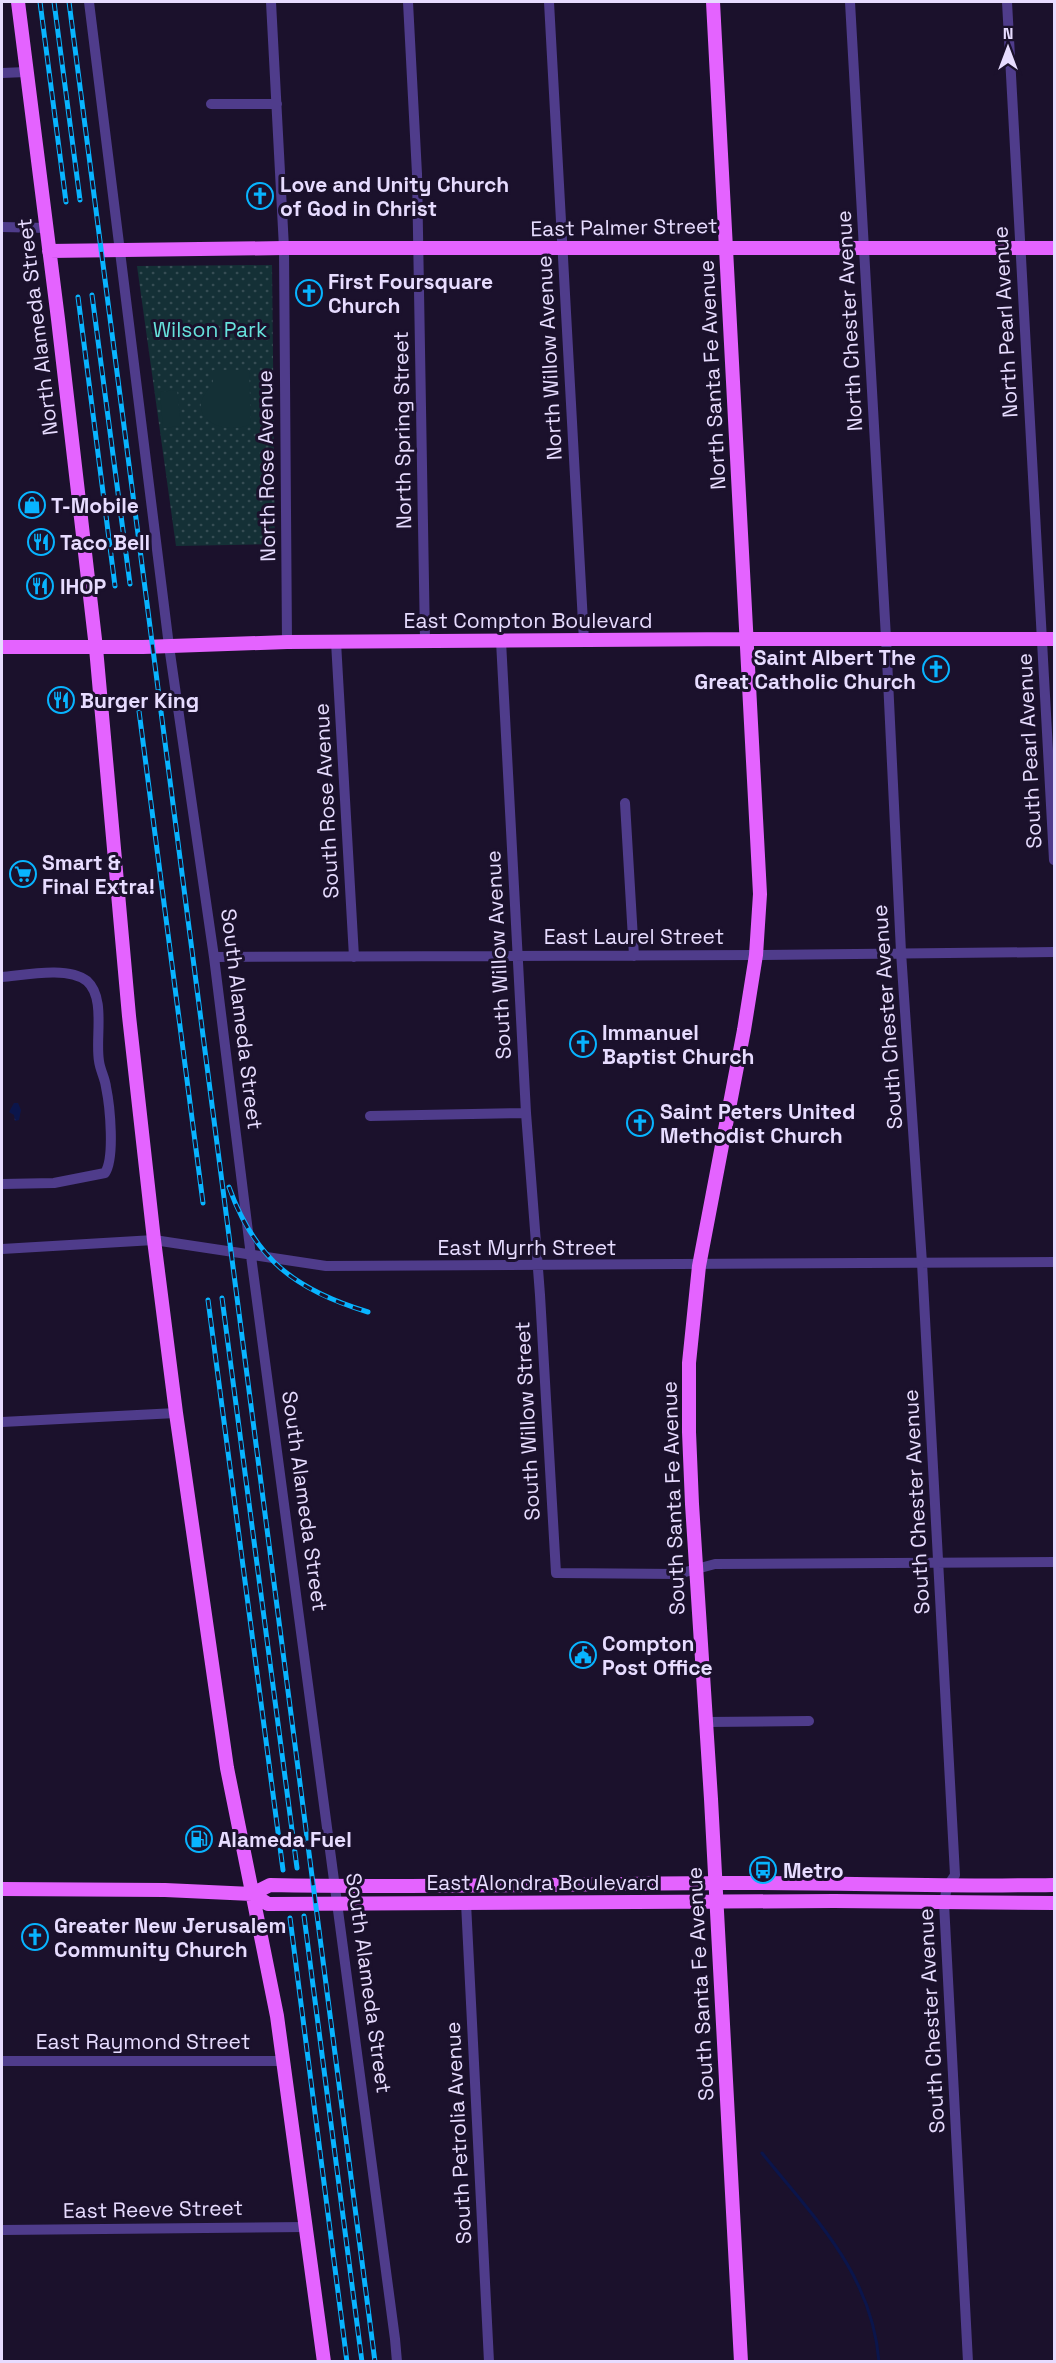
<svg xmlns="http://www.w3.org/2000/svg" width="1056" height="2363" font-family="'Space Grotesk',sans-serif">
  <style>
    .grass { fill: url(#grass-dots) }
    .garden { fill: #143036 }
    .water { fill: url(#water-ripples) }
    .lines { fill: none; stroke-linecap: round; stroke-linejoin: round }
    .stream { stroke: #0b154b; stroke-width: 3 }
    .minor { stroke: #4f3c8b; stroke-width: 10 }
    .major { stroke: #e463ff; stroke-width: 14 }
    .rail-casing { stroke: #08b4ff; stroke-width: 5 }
    .rail { stroke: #1b112c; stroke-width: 3; stroke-dasharray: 9; stroke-linecap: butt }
    .labels { text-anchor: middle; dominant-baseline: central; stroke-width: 6; stroke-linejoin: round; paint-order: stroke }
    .poi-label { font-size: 21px; font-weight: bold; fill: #e7dcff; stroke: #1b112c; text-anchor: start }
    .street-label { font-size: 21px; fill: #e7dcff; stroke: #1b112c }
    .park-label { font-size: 21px; fill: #66e2dc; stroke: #1b112c }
  </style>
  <defs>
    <pattern id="grass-dots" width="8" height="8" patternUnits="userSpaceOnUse" patternTransform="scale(1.5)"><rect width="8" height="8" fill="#143036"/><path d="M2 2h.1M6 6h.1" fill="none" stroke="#364d54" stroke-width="1.8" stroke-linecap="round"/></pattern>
    <pattern id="water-ripples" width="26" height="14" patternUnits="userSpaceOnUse" patternTransform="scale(1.5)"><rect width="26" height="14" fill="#0b154b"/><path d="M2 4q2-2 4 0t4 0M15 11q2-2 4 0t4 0" fill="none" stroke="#2f3666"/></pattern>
  </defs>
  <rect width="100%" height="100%" fill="#1b112c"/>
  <path class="grass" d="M272,265L275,544L176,546L137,266Z"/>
  <path class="garden" d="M213,370H249L251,424C222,438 180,414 213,385Z
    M177,390L181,426L163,428L160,392Z"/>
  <path class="water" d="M14,1103H18L21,1110L19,1120L15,1121L14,1115L9,1112Z"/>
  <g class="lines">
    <path class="stream" d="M762,2153C814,2218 872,2273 879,2362"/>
    <path class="minor" d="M89,2L169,646L214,957L251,1256L395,2339L397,2362
      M271,2L284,248L287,642
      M408,2L417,174L425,641
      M549,2L584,641
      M850,2L886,638L901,952L922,1263L955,1875L947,1887L944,1903L968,2362
      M1007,2L1054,860
      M2,73L26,72
      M211,104H277
      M2,227L47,228
      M501,641L526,1113L540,1295L556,1573L678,1574L715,1564L1054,1562
      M336,642L354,957
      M625,803L634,956
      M214,957L756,955L1054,952
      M2,977C25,975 68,966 87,981C106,998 95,1038 99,1061C100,1070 105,1078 106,1087C110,1106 115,1158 105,1173L54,1183L2,1184
      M370,1116L526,1113
      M2,1249L154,1240L326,1266L1054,1262
      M2,1422L176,1413
      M706,1722L809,1721
      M466,1903L489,2362
      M2,2061H284
      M2,2230L306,2227"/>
    <path class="major" d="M18,2L58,319L96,648L129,1016L154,1240L176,1413L227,1768L277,2016L324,2362
      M713,2L760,894L756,955L744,1030L699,1266L689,1363V1432L692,1504L711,1799L741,2362
      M49,251L284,248H1054
      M2,647H143L287,642L747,639H1054
      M2,1889L165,1890L252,1894L270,1885C418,1888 566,1884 714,1883C828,1882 941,1887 1054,1885
      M252,1894L268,1904L834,1901L1054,1903"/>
    <defs>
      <path id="rail" d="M40,2L66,202
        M54,2L80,200
        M69,2L375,2362
        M92,295L130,584
        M78,297L115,586
        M139,711L203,1203
        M229,1187C255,1260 296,1290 368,1312
        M222,1298L297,1868
        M208,1300L283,1870
        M304,1916L362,2362
        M290,1918L347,2362"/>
    </defs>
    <use href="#rail" class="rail-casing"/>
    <use href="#rail" class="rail"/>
  </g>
  <defs>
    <symbol id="church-ring" viewBox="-11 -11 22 22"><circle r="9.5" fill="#1b112c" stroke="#08b4ff" stroke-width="1.5"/><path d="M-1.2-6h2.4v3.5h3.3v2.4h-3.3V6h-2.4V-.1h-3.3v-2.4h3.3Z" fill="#08b4ff"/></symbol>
    <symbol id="shop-ring" viewBox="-11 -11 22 22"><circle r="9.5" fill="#1b112c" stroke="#08b4ff" stroke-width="1.5"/><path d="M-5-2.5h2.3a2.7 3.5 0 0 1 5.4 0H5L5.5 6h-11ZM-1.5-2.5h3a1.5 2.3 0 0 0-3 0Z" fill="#08b4ff"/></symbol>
    <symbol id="restaurant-ring" viewBox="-11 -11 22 22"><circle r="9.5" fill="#1b112c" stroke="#08b4ff" stroke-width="1.5"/><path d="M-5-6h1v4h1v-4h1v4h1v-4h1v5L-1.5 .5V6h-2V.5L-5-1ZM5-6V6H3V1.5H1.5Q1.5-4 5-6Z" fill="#08b4ff"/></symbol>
    <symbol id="supermarket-ring" viewBox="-11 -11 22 22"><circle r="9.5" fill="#1b112c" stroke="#08b4ff" stroke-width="1.5"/><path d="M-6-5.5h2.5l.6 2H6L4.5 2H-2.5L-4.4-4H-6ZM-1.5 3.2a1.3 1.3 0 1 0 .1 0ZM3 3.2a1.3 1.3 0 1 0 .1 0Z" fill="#08b4ff"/></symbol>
    <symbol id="civic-ring" viewBox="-11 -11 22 22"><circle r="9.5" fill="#1b112c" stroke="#08b4ff" stroke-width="1.5"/><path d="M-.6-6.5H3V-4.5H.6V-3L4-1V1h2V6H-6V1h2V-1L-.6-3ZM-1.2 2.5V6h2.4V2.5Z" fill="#08b4ff"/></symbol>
    <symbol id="fuel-ring" viewBox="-11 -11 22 22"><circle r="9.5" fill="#1b112c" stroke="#08b4ff" stroke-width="1.5"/><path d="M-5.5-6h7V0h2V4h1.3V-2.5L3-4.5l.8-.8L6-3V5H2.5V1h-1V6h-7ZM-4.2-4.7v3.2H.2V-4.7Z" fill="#08b4ff"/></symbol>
    <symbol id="bus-ring" viewBox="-11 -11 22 22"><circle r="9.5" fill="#1b112c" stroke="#08b4ff" stroke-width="1.5"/><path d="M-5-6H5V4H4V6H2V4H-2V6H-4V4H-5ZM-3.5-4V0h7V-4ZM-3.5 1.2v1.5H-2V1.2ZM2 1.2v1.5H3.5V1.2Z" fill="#08b4ff"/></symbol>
  </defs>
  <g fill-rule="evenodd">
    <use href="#church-ring" x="245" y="181" width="30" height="30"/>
    <use href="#church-ring" x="294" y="278" width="30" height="30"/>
    <use href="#shop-ring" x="17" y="490" width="30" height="30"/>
    <use href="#restaurant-ring" x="26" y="527" width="30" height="30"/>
    <use href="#restaurant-ring" x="25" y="571" width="30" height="30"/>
    <use href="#church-ring" x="921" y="654" width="30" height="30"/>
    <use href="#restaurant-ring" x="46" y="685" width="30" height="30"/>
    <use href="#supermarket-ring" x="8" y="859" width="30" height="30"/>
    <use href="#church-ring" x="568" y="1029" width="30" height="30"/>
    <use href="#church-ring" x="625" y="1108" width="30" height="30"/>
    <use href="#civic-ring" x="568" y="1640" width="30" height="30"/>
    <use href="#fuel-ring" x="184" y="1824" width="30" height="30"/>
    <use href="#bus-ring" x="748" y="1855" width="30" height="30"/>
    <use href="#church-ring" x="20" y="1922" width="30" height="30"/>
  </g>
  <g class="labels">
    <g class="poi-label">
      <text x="280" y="184">Love and Unity Church<tspan x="280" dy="24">of God in Christ</tspan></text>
      <text x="328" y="281">First Foursquare<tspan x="328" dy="24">Church</tspan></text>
      <text x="51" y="505">T-Mobile</text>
      <text x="60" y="542">Taco Bell</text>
      <text x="60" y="586">IHOP</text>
      <text x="916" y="657" text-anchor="end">Saint Albert The<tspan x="916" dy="24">Great Catholic Church</tspan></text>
      <text x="80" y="700">Burger King</text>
      <text x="42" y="862">Smart &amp;<tspan x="42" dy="24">Final Extra!</tspan></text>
      <text x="602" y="1032">Immanuel<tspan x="602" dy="24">Baptist Church</tspan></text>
      <text x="660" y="1111">Saint Peters United<tspan x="660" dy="24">Methodist Church</tspan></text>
      <text x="602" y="1643">Compton<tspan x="602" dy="24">Post Office</tspan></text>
      <text x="218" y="1839">Alameda Fuel</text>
      <text x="783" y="1870">Metro</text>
      <text x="54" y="1925">Greater New Jerusalem<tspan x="54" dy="24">Community Church</tspan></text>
    </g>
    <g class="street-label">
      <text transform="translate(624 227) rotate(-1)">East Palmer Street</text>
      <text transform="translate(849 321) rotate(-93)">North Chester Avenue</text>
      <text transform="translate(1005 322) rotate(-93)">North Pearl Avenue</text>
      <text transform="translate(37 327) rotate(-97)">North Alameda Street</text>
      <text transform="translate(549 358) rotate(-93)">North Willow Avenue</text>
      <text transform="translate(712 375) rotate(-93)">North Santa Fe Avenue</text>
      <text transform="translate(402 430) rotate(-91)">North Spring Street</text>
      <text transform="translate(266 466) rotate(-91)">North Rose Avenue</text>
      <text x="528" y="620">East Compton Boulevard</text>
      <text transform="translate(1029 751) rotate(-93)">South Pearl Avenue</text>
      <text transform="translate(326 801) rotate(-93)">South Rose Avenue</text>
      <text x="634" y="936">East Laurel Street</text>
      <text transform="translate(498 955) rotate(-93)">South Willow Avenue</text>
      <text transform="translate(887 1017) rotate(-94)">South Chester Avenue</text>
      <text transform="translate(242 1019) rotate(83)">South Alameda Street</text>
      <text x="527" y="1247">East Myrrh Street</text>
      <text transform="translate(527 1421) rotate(-93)">South Willow Street</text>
      <text transform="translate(673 1498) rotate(-92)">South Santa Fe Avenue</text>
      <text transform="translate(305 1501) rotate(82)">South Alameda Street</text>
      <text transform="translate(916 1502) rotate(-93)">South Chester Avenue</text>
      <text x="543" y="1882">East Alondra Boulevard</text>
      <text transform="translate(369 1983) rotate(82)">South Alameda Street</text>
      <text transform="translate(700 1984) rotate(-93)">South Santa Fe Avenue</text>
      <text transform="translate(931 2021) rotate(-93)">South Chester Avenue</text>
      <text x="143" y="2041">East Raymond Street</text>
      <text transform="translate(458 2133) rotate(-93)">South Petrolia Avenue</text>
      <text transform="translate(153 2209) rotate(-1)">East Reeve Street</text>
    </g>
    <g class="park-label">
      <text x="210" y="329">Wilson Park</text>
    </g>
  </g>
  <rect width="1056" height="2363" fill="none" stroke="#e7dcff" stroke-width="6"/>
  <g transform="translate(1008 48)" stroke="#1b112c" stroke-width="4.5" paint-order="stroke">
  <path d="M0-4.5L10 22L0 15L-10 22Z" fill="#e7dcff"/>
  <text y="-9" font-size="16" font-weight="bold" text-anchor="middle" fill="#e7dcff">N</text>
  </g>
</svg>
